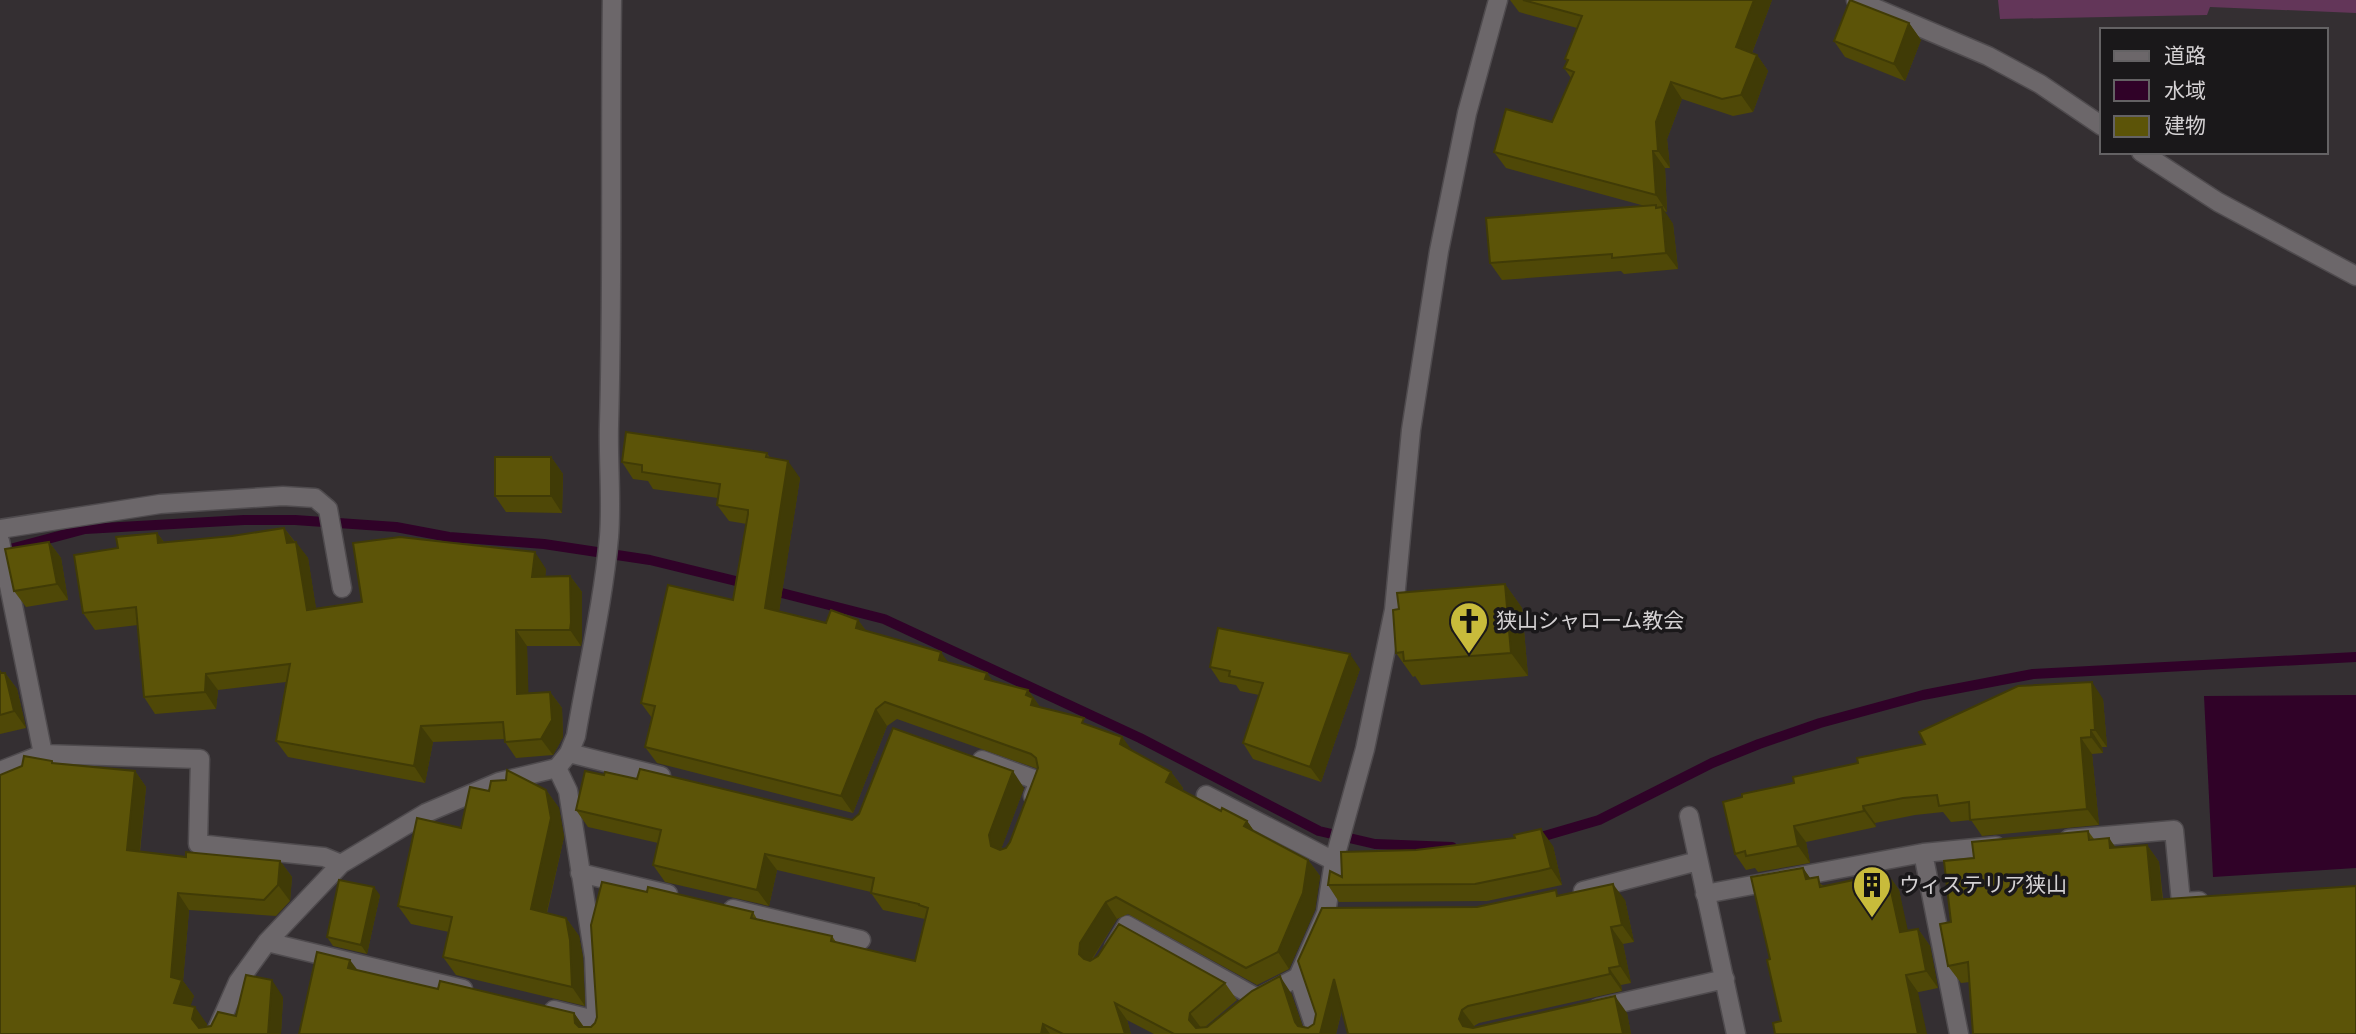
<svg xmlns="http://www.w3.org/2000/svg" width="2356" height="1034" font-family="'Source Sans 3','Noto Sans JP',sans-serif">
  <style>
    .green { fill: #633659 }
    .water { fill: #300228 }
    .lines { fill: none; stroke-linecap: round; stroke-linejoin: round }
    .stream { stroke: #300228; stroke-width: 10 }
    .minor-casing { stroke: #4f4b4e; stroke-width: 21 }
    .minor { stroke: #6c676a; stroke-width: 18 }
    .wall { fill: #4f4807 }
    .shaded-wall { fill: #403b06 }
    .building { fill: #5c5408; stroke: #403b06; stroke-width: 2 }
    .labels { text-anchor: middle; dominant-baseline: central; stroke-width: 7; stroke-linejoin: round; paint-order: stroke }
    .poi-label { font-size: 21px; fill: #d4d1d3; stroke: #1a181a; text-anchor: start }
  </style>
  <rect width="100%" height="100%" fill="#342f32"/>
  <path class="green" d="M1998,0H2356V13L2210,7L2207,15L2000,19Z"/>
  <path class="water" d="M2356,695V868L2213,877L2204,696Z"/>
  <g class="lines">
    <path class="stream" d="M10,549L85,529L244,520H295L396,527L449,537L544,544L650,560L748,584
      M770,590L884,619L1140,738L1319,831L1375,844L1452,847
      M1534,839L1599,820L1712,763L1759,744L1820,723L1923,695L2033,674L2356,657"/>
    <defs>
      <path id="minor" d="M1856,0L1988,56L2040,84L2102,126
        M2141,152L2218,202L2356,276
        M0,529L160,504L283,496L315,498L328,509L342,588
        M0,541L43,754L0,771
        M569,753L661,776
        M43,754L200,759L198,844L324,857L341,864
        M982,760L1039,781L1033,796
        M557,768L568,791L594,957L597,1034
        M1206,795L1334,861
        M1689,816L1736,1034
        M2069,839L2174,830L2181,902L2199,901
        M1923,853L1959,1034
        M580,873L668,894
        M1583,891L1698,861
        M1705,894L1923,853L1996,846
        M733,909L861,940
        M267,942L463,989
        M1114,947L1127,925L1257,998
        M1298,977L1317,1034
        M1264,995L1298,977L1326,913L1334,861L1365,749L1394,610L1411,430L1439,251L1467,113L1498,0
        M1598,1008L1725,979
        M554,1010L595,1020
        M215,1034L238,982L267,942L341,864L426,813L499,782L557,768L569,753L576,736C587,670 603,604 609,537C612,501 608,462 609,425C613,284 610,142 612,0"/>
    </defs>
    <use href="#minor" class="minor-casing"/>
    <use href="#minor" class="minor"/>
  </g>
  <path class="wall" d="M1510,0H1772L1752,53L1757,55L1768,71L1753,112L1733,116L1682,99L1667,139L1670,168H1665L1667,212L1664,211L1673,224L1678,269L1624,274L1621,271L1502,280L1490,263L1645,206L1506,168L1494,152L1552,122L1571,78L1564,68L1567,61L1565,59L1577,28L1519,12Z
    M1909,23L1921,40L1905,81L1845,57L1834,41Z
    M767,453L770,458L800,478L779,611L826,623L858,620L866,631L992,681L1028,690L1040,707L1122,737L1132,751L1171,772L1183,788L1182,791L1221,811L1247,821L1254,831L1308,860L1320,876L1315,910L1289,969L1257,985L1128,914L1117,919L1092,960L1225,983L1237,1000L1205,1027L1291,993L1303,1027L1308,1028L1477,907L1559,895L1625,900L1634,942L1623,944L1631,983L1621,985L1622,991L1479,1023L1474,1026L1473,1028L1627,1013L1631,1034H1348L1342,1010L1336,1034H1154L1127,1020L1131,1034H299L357,970L438,989L574,1013L584,1027H591L595,1023L647,892L753,912L757,919L832,936L836,942L915,961L925,919L883,910L871,893V892L777,870L769,906L665,882L653,865L658,843L588,827L576,810L604,775L637,779L852,820L1024,788L1001,849L1006,848L1010,842L1038,769L897,719L887,726L853,813L657,763L645,747L652,718L641,703L733,600L747,524L729,521L717,505L718,498L653,489L648,481L633,479L622,462Z
    M551,457L563,474L562,513L506,512L495,496Z
    M284,528L308,558L316,609L362,602L546,569L545,576H570L582,592V639L581,646H527L528,693L550,692L562,708L563,737L553,755L516,758L505,742V739L433,742L425,783L288,757L276,741L286,682L218,690L216,709L155,714L144,697L138,625L95,630L83,613L118,548L157,533L164,542L232,536Z
    M49,542L61,558L68,600L26,607L14,591Z
    M1505,584L1522,608L1528,676L1421,685L1415,676L1413,677L1396,653Z
    M1210,667L1360,669L1321,782L1253,759L1243,743L1259,695L1240,691L1236,685L1220,682Z
    M0,670L2,673H5L17,689L26,728L0,734Z
    M2103,699L2107,747H2102L2103,753L2092,754L2099,825L1982,836L1971,820L1951,822L1943,812L1915,815L1875,823L1876,827L1806,842L1810,863L1758,872L1755,868L1746,870L1735,854L1742,797L1925,744Z
    M52,761L54,763L135,771L146,787L140,852L186,857L280,861L292,877L290,901L276,916L189,910L183,981L194,996L190,1006L207,1024L206,1027L283,997L281,1034H0Z
    M506,780L546,790L559,808L564,837L547,913L566,918L579,936L583,958L585,1006L456,975L443,957L449,932L411,924L398,906L489,791Z
    M2088,831L2094,839L2116,847L2147,845L2159,862L2163,899L1970,982L1961,983L1948,966L1951,922L1974,858Z
    M1553,846L1562,885L1487,901L1339,902L1328,885L1342,877Z
    M1803,868L1810,878L1824,886L1887,873L1899,890L1907,931L1918,929L1930,946L1938,988L1781,1021Z
    M380,895L367,954L333,946L327,937Z"/>
  <path class="shaded-wall" d="M1754,0H1772L1748,63L1736,47Z
    M1909,23L1921,40L1905,81L1894,64Z
    M1757,55L1768,71L1753,112L1741,95Z
    M1671,82L1682,99L1667,139L1670,168L1658,151L1656,122Z
    M1653,151L1665,168L1667,212L1656,195Z
    M1656,205L1662,214V207L1673,224L1678,269L1666,253Z
    M551,457L563,474L562,513L551,496Z
    M788,461L800,478L777,625L765,608Z
    M284,528L296,544L287,543Z
    M157,533L169,549L158,543Z
    M49,542L61,558L68,600L57,584Z
    M296,542L308,558L319,627L307,610Z
    M535,552L546,569L544,593L532,577Z
    M570,576L582,592V639L581,646L570,630Z
    M1505,584L1522,608L1528,676L1511,653Z
    M858,620L870,636L856,628Z
    M516,630L527,646L529,711L517,694Z
    M941,652L953,669L939,660Z
    M1350,654L1360,669L1321,782L1310,767Z
    M0,670L7,680L5,673L17,689L26,728L14,711L0,674Z
    M987,673L999,689L985,679Z
    M206,674L218,690L216,709L205,692Z
    M2092,682L2103,699L2107,747L2095,730Z
    M1028,690L1045,714L1031,705L1026,695Z
    M550,692L562,708L563,737L553,755L541,739Z
    M876,709L887,726L853,813L841,796Z
    M421,726L433,742L425,783L414,766Z
    M2091,730L2102,747L2103,753L2091,737Z
    M1122,737L1134,753L1120,744Z
    M2081,738L2092,754L2099,825L2087,809Z
    M135,771L146,787L138,867L127,850Z
    M1013,771L1024,788L1000,852L991,846L989,835Z
    M1171,772L1183,788L1177,799L1166,782Z
    M546,790L559,808L564,837L543,928L531,909Z
    M1863,806L1875,823L1876,827L1864,811Z
    M1247,821L1259,838L1244,826Z
    M1794,826L1806,842L1810,863L1798,846Z
    M1541,829L1553,846L1562,885L1551,868Z
    M2109,838L2121,855L2110,848Z
    M2147,845L2159,862L2164,917L2152,900Z
    M765,854L777,870L769,906L757,890Z
    M1308,860L1320,876L1315,910L1289,969L1278,952Z
    M280,861L292,877L290,901L278,885Z
    M1803,868L1815,885L1806,879Z
    M1887,873L1899,890L1912,949L1900,932Z
    M1613,884L1625,900L1634,942L1622,925Z
    M374,887L380,895L367,954L361,945Z
    M178,893L189,910L183,981L194,996L186,1019L174,1003L171,977Z
    M1106,902L1117,919L1091,960V971L1079,954L1080,943Z
    M566,918L579,936L583,958L585,1006L572,987Z
    M1611,927L1623,944L1631,983L1620,966Z
    M1918,929L1930,946L1938,988L1926,971Z
    M350,960L362,976L348,968Z
    M1609,968L1621,985L1622,991L1610,974Z
    M1906,975L1918,992L1927,1034H1918Z
    M1280,976L1291,993L1305,1034L1295,1022Z
    M1334,979L1345,996L1336,1034H1320Z
    M272,980L283,997L281,1034H268Z
    M1615,996L1627,1013L1631,1034H1623Z
    M1115,1003L1127,1020L1131,1034H1125Z
    M195,1007L207,1024L204,1034L192,1019Z
    M1462,1010L1474,1026L1471,1034H1468L1459,1019Z
    M574,1013L585,1029L586,1034L575,1023Z
    M1190,1013L1202,1029L1201,1034L1189,1020Z
    M1043,1024L1050,1034H1041Z"/>
  <path class="building" d="M1523,0H1754L1736,47L1757,55L1741,95L1722,99L1671,82L1656,122L1658,151H1653L1656,195L1494,152L1506,109L1552,122L1574,72L1564,68L1568,60L1565,59L1582,16Z
    M1850,0L1909,23L1894,64L1834,41Z
    M1656,205V208L1662,207L1666,253L1612,258V254L1490,263L1486,218Z
    M626,432L767,453L766,457L788,461L765,608L826,623L831,610L858,620L856,628L941,652L939,660L987,673L985,679L1028,690L1026,695L1033,698L1031,705L1084,718L1082,723L1122,737L1120,744L1171,772L1166,782L1221,811L1222,808L1247,821L1244,826L1308,860L1303,893L1278,952L1246,968L1116,897L1106,902L1080,943L1079,954L1084,959L1090,961L1098,956L1119,924L1225,983L1190,1013L1189,1020L1196,1028L1207,1027L1252,991L1280,976L1295,1022L1298,1026L1308,1028L1314,1024L1316,1014L1298,961L1322,908L1477,907L1556,890L1557,896L1613,884L1622,925L1611,927L1620,966L1609,968L1610,974L1468,1006L1462,1010L1459,1019L1463,1026L1473,1028L1615,996L1623,1034H1348L1334,979L1320,1034H1174L1115,1003L1125,1034H1063L1043,1024L1041,1034H299L317,952L350,960L348,968L438,989L440,981L574,1013L575,1023L579,1027H591L595,1023L597,1017L591,925L602,882L647,892L648,887L753,912L751,918L832,936L831,941L915,961L928,908L919,905V904L871,893L874,878L765,854L757,890L653,865L661,830L576,810L585,771L604,775L605,772L637,779L640,769L852,820L859,814L893,728L1013,771L989,835L991,846L1000,850L1006,848L1010,842L1038,768L1036,758L1031,754L885,702L876,709L841,796L645,747L655,706L641,703L668,585L733,600L748,514V510L717,505L720,484L642,472V465L622,462Z
    M495,457H551V496H495Z
    M284,528L287,543L296,542L307,610L362,602L353,543L400,537L535,552L532,577L570,576L571,622L570,630H516L517,694L550,692L552,720L541,739L505,742L503,722L421,726L414,766L276,741L290,664L206,674L205,692L144,697L136,607L83,613L74,555L118,548L116,537L157,533L158,543L232,536Z
    M49,542L57,584L14,591L5,549Z
    M1505,584L1511,653L1404,661L1403,652L1396,653L1393,610L1399,609L1397,593Z
    M1218,628L1350,654L1310,767L1243,743L1263,683L1229,676L1230,671L1210,667Z
    M0,673H5L14,711L0,715Z
    M2092,682L2095,730H2091V737L2081,738L2087,809L1970,820L1969,802L1939,806L1937,795L1903,798L1863,806L1864,811L1794,826L1798,846L1746,856L1745,851L1735,854L1723,802L1742,797V794L1794,783L1793,777L1858,763L1857,758L1925,744L1919,732L2018,686Z
    M24,756L52,761V763L135,771L127,850L186,857V852L280,861L278,885L264,900L178,893L171,977L182,980L174,1003L195,1007L192,1019L199,1028L211,1026L218,1012L236,1016L246,975L272,980L268,1034H0V775L22,766Z
    M507,770L546,790L551,818L531,909L566,918L570,940L572,987L443,957L452,917L398,906L417,818L461,828L470,787L489,791L491,781L506,780Z
    M1541,829L1551,868L1539,871L1475,884L1328,885L1330,871L1342,877L1341,852L1416,850L1515,838L1514,835Z
    M2088,831L2089,840L2109,838L2110,848L2147,845L2152,900L2356,886V1034H1973L1968,962L1948,966L1940,924L1951,922L1944,861L1974,858L1972,842Z
    M1803,868L1806,879L1818,877L1820,887L1887,873L1900,932L1918,929L1926,971L1906,975L1918,1034H1775L1773,1023L1781,1021L1767,960L1770,959L1751,877Z
    M339,880L374,887L361,945L327,937Z"/>
  <defs>
    <symbol id="church-pin" viewBox="-11 -11 22 30"><path d="M0 17L-7.5 6A9.5 9.5 0 1 1 7.5 6Z" fill="#c8bb3b" stroke="#1a181a"/><path d="M-1.2-6h2.4v3.5h3.3v2.4h-3.3V6h-2.4V-.1h-3.3v-2.4h3.3Z" fill="#111"/></symbol>
    <symbol id="building-pin" viewBox="-11 -11 22 30"><path d="M0 17L-7.5 6A9.5 9.5 0 1 1 7.5 6Z" fill="#c8bb3b" stroke="#1a181a"/><path d="M-4-6H4V6H1V3H-1V6H-4ZM-2.5-4.3h1.7v1.8h-1.7ZM.8-4.3h1.7v1.8H.8ZM-2.5-1h1.7V.8h-1.7ZM.8-1h1.7V.8H.8Z" fill="#111"/></symbol>
  </defs>
  <g fill-rule="evenodd">
    <use href="#church-pin" x="1447" y="599" width="44" height="60"/>
    <use href="#building-pin" x="1850" y="863" width="44" height="60"/>
  </g>
  <g class="labels">
    <g class="poi-label">
      <text x="1496" y="621">狭山シャローム教会</text>
      <text x="1899" y="885">ウィステリア狭山</text>
    </g>
  </g>
  <rect x="2100" y="28" width="228" height="126" fill="#1a181a" stroke="#646264" stroke-width="2"/>
  <rect x="2114" y="51" width="35" height="10" fill="#6c676a" stroke="#646264" stroke-width="2"/>
  <text x="2164" y="63" font-size="21" fill="#d4d1d3">道路</text>
  <rect x="2114" y="80" width="35" height="21" fill="#300228" stroke="#646264" stroke-width="2"/>
  <text x="2164" y="98" font-size="21" fill="#d4d1d3">水域</text>
  <rect x="2114" y="116" width="35" height="21" fill="#5c5408" stroke="#646264" stroke-width="2"/>
  <text x="2164" y="133" font-size="21" fill="#d4d1d3">建物</text>
</svg>
